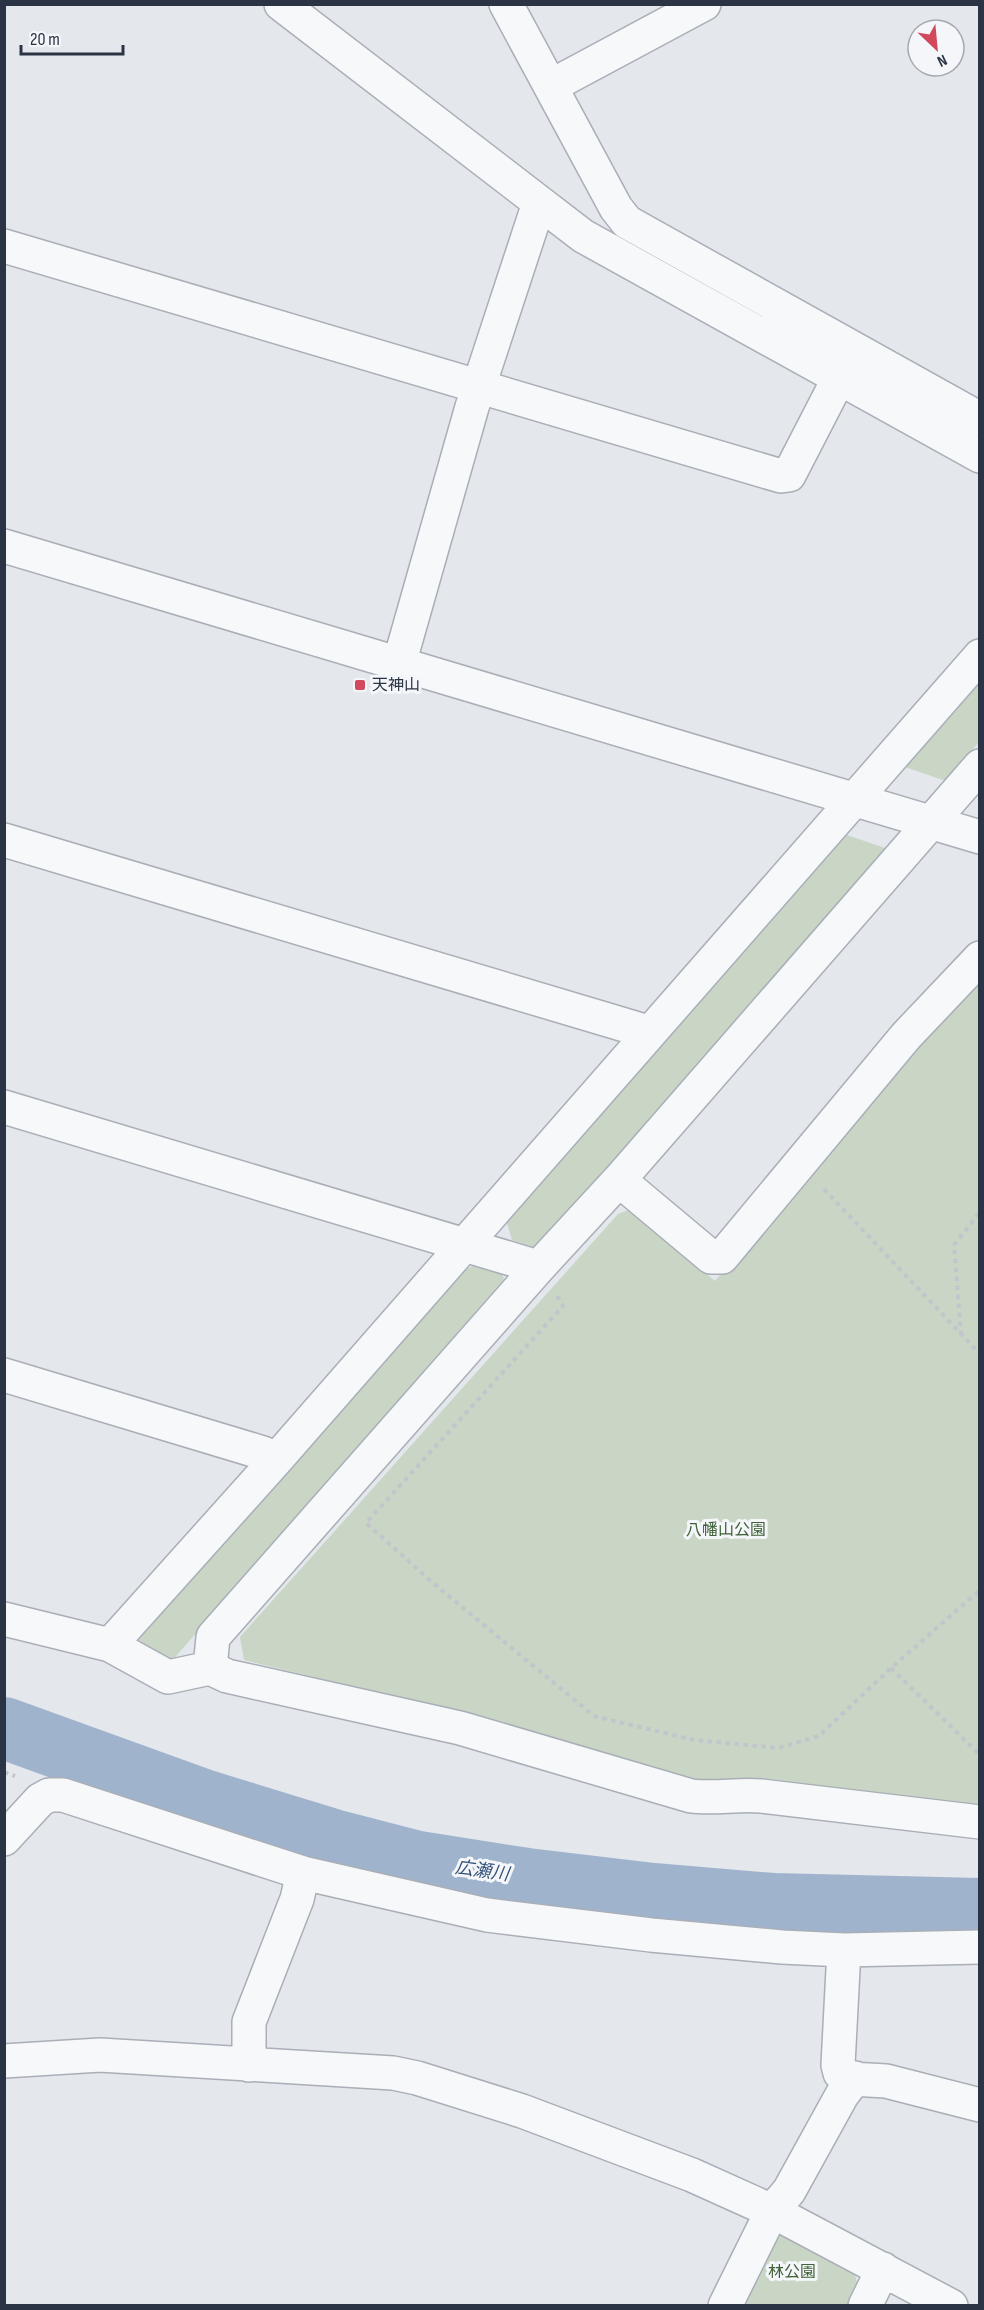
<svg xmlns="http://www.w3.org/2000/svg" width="984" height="2310" font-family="'Sofia Sans Condensed','Noto Sans JP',sans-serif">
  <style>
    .green { fill: #c9d6c5 }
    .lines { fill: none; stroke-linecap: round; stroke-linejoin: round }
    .river { stroke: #9fb4cc; stroke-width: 62 }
    .minor-casing { stroke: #a9aeb7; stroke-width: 36 }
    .path { stroke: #c2c5cb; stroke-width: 4; stroke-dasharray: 4.5 4.5; stroke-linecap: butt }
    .minor { stroke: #f7f8fa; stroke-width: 33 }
    .poi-dot { fill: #d1495b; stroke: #f4f6f9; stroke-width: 2 }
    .labels { text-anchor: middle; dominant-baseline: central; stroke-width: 6; stroke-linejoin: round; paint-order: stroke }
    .poi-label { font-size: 16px; fill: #2b3445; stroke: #f4f6f9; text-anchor: start }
    .park-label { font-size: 16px; fill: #3f6138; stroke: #f4f6f9 }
    .water-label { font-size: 18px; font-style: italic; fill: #34527a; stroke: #f4f6f9 }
  </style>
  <rect width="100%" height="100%" fill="#e4e7ec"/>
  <path class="green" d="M979,676V742L946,781L899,765Z
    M844,834L888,849L546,1238L534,1247L512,1240L506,1220Z
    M975,981L979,983V1811L751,1778L701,1784L380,1693L244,1660L240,1637L618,1214L631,1209L715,1281L841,1128Z
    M476,1264L498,1267L504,1279L171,1662L141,1645L139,1639L450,1278Z
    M786,2232L853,2267L857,2283L848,2305L740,2306L773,2236Z"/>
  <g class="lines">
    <path class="river" d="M4,1728L203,1800L333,1840L418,1862L527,1879L653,1894L773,1904L980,1909"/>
    <defs>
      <path id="minor" d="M281,4L583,236L980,456
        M506,4L616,208L627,222L980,419
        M551,86L704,4
        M4,246L781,476L789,475L839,378
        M4,546L980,837
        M399,664L472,407L539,203
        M4,840L638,1029L647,1034
        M4,1107L528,1264L537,1269
        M619,1180L711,1257H722L906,1036L980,958
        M4,1375L263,1453L276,1460
        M4,1619L110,1645L168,1677L210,1668L227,1676L460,1728L691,1796C715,1799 737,1794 761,1796L980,1822
        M110,1645L276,1460L980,656
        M210,1668L213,1637L537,1269L619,1180L980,766
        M4,1839L40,1800L49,1795H63L303,1873L487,1915L651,1935L782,1947L844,1950L980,1947
        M844,1950L838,2065L840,2073L851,2079L886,2081L980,2105
        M4,2061L100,2055L393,2073L417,2078L522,2111L692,2175L772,2211L951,2306
        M249,2065V2022L297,1899L303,1873
        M725,2306L772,2211L789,2191L842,2095L855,2078
        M865,2306L883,2269"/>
    </defs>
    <use href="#minor" class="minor-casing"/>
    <path class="path" d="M824,1189L980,1354
      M557,1296L563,1306L366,1523L433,1583L594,1716L694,1740L778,1748L819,1736L891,1668L980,1590
      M961,1335L954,1245L980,1212
      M891,1668L980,1755
      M4,1772L15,1776"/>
    <use href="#minor" class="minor"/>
  </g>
  <rect class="poi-dot" x="354" y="679" width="12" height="12" rx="3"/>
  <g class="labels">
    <g class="poi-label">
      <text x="372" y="685">天神山</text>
    </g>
    <g class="park-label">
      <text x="726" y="1530">八幡山公園</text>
      <text x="792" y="2272">林公園</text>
    </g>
    <g class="water-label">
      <text transform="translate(482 1871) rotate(8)">広瀬川</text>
    </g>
  </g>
  <rect width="984" height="2310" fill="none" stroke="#2b3445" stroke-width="12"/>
  <g transform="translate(936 48) rotate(154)"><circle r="28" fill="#f4f6f9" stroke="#a4a8b1" stroke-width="1.5"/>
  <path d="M0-4.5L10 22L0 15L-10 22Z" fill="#d1495b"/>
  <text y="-9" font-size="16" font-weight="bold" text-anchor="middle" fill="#2b3445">N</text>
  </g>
  <path d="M21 45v9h102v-9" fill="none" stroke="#2b3445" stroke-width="3"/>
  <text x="30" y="45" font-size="18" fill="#2b3445" stroke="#f4f6f9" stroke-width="4.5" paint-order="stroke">20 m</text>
</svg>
